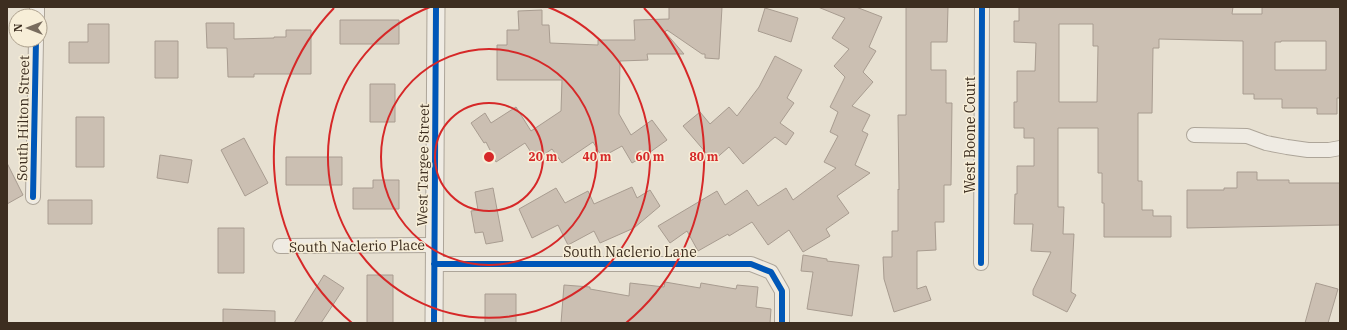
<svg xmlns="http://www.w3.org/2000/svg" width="1347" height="330" font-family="'IBM Plex Serif',serif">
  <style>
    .building { fill: #cbbfb2; stroke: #a89c90; fill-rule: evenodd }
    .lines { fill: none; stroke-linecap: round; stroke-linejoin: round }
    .minor-casing { stroke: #ada599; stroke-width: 16 }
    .tertiary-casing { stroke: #ada599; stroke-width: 19 }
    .minor { stroke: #efebe3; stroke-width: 14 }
    .tertiary { stroke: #efebe3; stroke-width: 17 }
    .cycleway-casing { stroke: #f7eed8; stroke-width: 8 }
    .cycleway { stroke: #0057b8; stroke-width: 6 }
    .ring { fill: none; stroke: #d62828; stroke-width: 2 }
    .labels { text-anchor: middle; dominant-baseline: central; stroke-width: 3; stroke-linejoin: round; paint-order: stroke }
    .street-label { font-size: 14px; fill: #3d2e20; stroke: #f7eed8 }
    .centre { fill: #d62828; stroke: #f7eed8; stroke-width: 2 }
    .ring-label { font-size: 12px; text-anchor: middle; font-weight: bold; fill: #d62828; stroke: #f7eed8; stroke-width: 3; stroke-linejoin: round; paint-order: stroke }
  </style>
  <rect width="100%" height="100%" fill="#e7e0d1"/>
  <path class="building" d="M669,7H722L719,59L705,58V54H702L667,30L665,32L684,54H647L648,60L620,61L619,114L631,135L652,120L667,140L646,155L632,163L622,146L602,157L593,142L562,163L552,149L536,160L525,143L496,162L486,142L484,143L471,123L485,113L491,123L516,107L531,131L561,111L562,80H497V45H507V30H519L518,11L542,10V25H549L550,43L598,45V40H635L634,20L669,19Z
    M818,7H856L882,17L869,47L876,51L863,72L873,82L852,106L870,115L862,131L868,134L855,165L870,173L837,196L849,213L826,229L830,236L803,252L789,230L768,245L752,222L729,236L728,234L698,251L687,231L670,243L658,226L717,191L725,205L747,190L758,206L786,188L793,200L836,168L824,162L838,136L830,132L838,112L830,107L845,77L834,66L849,49L832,38L845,18Z
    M906,7H948L947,42H931V70H946V103H952L951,185H944V222H935L936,250L917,251V289L926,286L931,300L894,312L884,279L883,257H892V231H898V189L899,190L898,115H906Z
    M1019,7H1233L1232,14H1262V7H1340V98H1337V114H1317V108H1282V99H1254V94H1243V41L1159,39V48H1153L1152,113H1138V181H1142V210H1153V216H1171V237H1104V203H1102V173H1098V128H1058V207H1064L1063,234H1074L1071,292L1076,295L1067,312L1033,295V290L1051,252L1031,251L1033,224H1014L1015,194H1017V166H1034V138H1024V128H1014V102H1017V71H1035L1036,43L1014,42V21H1019ZM1059,24H1093V46H1098L1097,102H1059ZM1281,41H1326V70H1275V42H1281Z
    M765,8L798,18L791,42L758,31Z
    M340,20H399V44H340Z
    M206,23H234V39L274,38V37H286V30H311V74H254V77H228L227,48H207Z
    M88,24H109V63H69V42H88Z
    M155,41H178V78H155Z
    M775,56L802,70L787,98L794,103L780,123L794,133L786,145L775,137L743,164L729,147L713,161L683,126L700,112L710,124L729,107L737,116L759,87Z
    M370,84H395V122H370Z
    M76,117H104V167H76Z
    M244,138L268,183L245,196L221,150Z
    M160,155L192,160L188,183L157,178Z
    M286,157H342V185H286Z
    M7,163L23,195L7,204Z
    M1237,172H1257V180H1289V183H1340V225L1187,228V190H1224V188H1237Z
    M373,180H399V209H353V188H373Z
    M632,187L637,198L650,190L660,206L634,228L600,243L594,231L568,245L558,225L532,238L519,209L556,188L565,203L588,191L594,204Z
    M493,188L503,241L486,244L483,232L475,233L471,211L478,210L475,192Z
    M48,200H92V224H48Z
    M218,228H244V273H218Z
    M803,255L827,259V261L859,265L852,316L807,309L813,272L801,271Z
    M324,275L344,288L321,323H294Z
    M367,275H393V323H367Z
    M665,282L700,288L701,283L736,289L737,285L758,287L756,307L771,309L770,323H561L564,285L590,287V289L629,296L630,283L664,287Z
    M1316,283L1338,289L1328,323H1305Z
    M485,294H516V323H485Z
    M223,309L275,311V323H223Z"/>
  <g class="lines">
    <defs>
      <path id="minor" d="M37,16V7
        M1194,135L1247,136L1266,143L1287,147L1308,150H1329L1340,148
        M33,197L36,40
        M280,246L434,245
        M981,263L982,7
        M434,264H751L771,272L782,291V323"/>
      <path id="tertiary" d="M434,323L436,7"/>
    </defs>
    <use href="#minor" class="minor-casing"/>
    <use href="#tertiary" class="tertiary-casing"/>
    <use href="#minor" class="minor"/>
    <use href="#tertiary" class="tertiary"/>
    <defs>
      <path id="cycleway" d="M33,197L36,40
        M981,263L982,7
        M434,264H751L771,272L782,291V323
        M434,323L436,7"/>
    </defs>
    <use href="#cycleway" class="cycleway-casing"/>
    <use href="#cycleway" class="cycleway"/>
  </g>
  <g class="ring">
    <circle cx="489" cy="157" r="54"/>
    <circle cx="489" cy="157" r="108"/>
    <path d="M548 7A161 161 0 1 1 430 7"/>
    <path d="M352 323A215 215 0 0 1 334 8M644 8A215 215 0 0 1 626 323"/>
  </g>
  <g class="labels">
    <g class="street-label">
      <text transform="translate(23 118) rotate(-89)">South Hilton Street</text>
      <text transform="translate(970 135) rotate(-90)">West Boone Court</text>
      <text transform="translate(423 165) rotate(-89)">West Targee Street</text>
      <text transform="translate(357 246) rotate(-1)">South Naclerio Place</text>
      <text x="630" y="252">South Naclerio Lane</text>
    </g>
  </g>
  <circle cx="489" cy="157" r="6" class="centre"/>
  <g class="ring-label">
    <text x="543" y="161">20 m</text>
    <text x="597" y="161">40 m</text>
    <text x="650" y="161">60 m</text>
    <text x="704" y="161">80 m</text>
  </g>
  <rect width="1347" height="330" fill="none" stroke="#3d2e20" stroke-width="16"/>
  <g transform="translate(28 28) rotate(270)"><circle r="19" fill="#f7eed8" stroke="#ada18e"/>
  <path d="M0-3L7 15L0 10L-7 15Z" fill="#786c5e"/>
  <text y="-6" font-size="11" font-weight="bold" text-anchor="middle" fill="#3d2e20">N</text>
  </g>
</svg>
